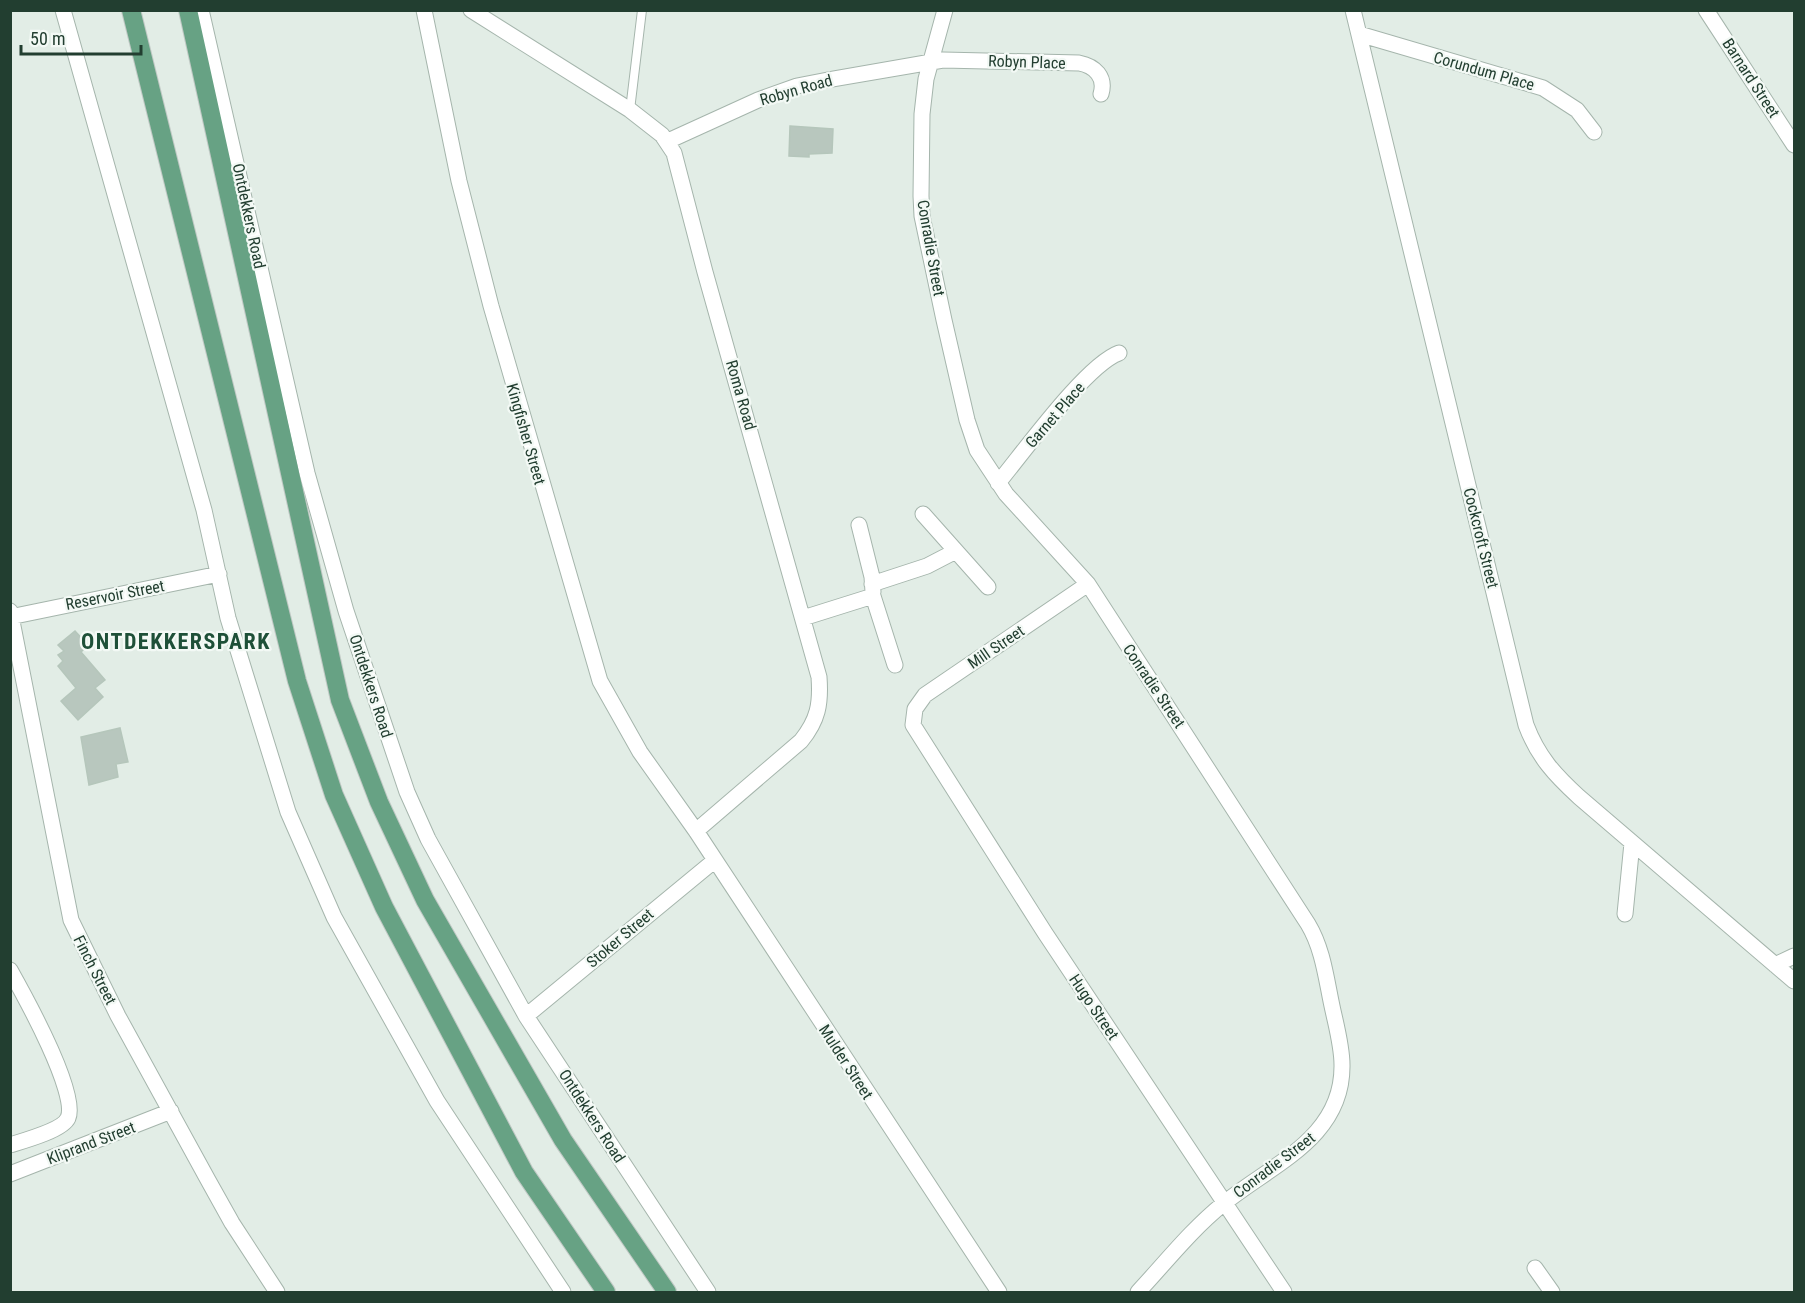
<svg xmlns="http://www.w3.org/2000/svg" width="1805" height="1303" font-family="'Roboto Condensed',sans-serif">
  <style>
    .building { fill: #b8c7be; stroke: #b5c6bb; stroke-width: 1.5 }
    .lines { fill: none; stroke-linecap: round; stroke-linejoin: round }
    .lane-casing { stroke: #a5b5ac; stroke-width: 10 }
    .street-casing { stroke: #a5b5ac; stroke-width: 17 }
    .primary-casing { stroke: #c1c9c5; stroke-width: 20 }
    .lane { stroke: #fff; stroke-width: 8 }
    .street { stroke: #fff; stroke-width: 15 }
    .primary { stroke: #67a284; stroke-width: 18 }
    .labels { text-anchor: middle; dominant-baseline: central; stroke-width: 4.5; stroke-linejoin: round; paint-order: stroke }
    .street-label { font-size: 16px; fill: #223e30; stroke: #f3f9f5 }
    .district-label { font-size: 22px; font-weight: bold; letter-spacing: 1.5px; fill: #1e5038; stroke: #f3f9f5 }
  </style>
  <rect width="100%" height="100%" fill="#e2ede6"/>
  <path class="building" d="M790,126L833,129L832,153L809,154V157L789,156Z
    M75,631L88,645L81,652L105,680L95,688L103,697L78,720L61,701L76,688L58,666L63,661L58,655L64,651L58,645Z
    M120,728L128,762L116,764L118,777L89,785L81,737Z"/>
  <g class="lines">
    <defs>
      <path id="lane" d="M630,110L642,10"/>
      <path id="street" d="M63,10L204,510L228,618L288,812L334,917L437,1101L563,1292
        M201,10L307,473L346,611L407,792L428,839L526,1016L708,1292
        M424,10L459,181L491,306L600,681L640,752L696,831L999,1292
        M471,10L630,110L662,135L674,153L705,272L819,677C821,704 818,720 801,741L696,831
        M945,10L926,79L922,114L921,196L922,216L944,320L967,420L977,450L1006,494L1088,584L1308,924C1323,949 1326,978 1332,1006C1336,1025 1342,1046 1342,1065C1343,1138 1272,1164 1223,1204C1191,1230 1166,1262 1138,1292
        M1353,10L1526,725C1538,757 1555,775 1579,797L1794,981
        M1706,10L1794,145
        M1359,34L1543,88L1577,110L1594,132
        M668,141L758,100L797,86L833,79L943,60L1079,63C1095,66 1106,77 1101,94
        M998,483C1023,453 1086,365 1119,353
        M923,514L988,587
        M859,525L872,577L873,592
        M872,584L927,566L954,552
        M1088,584L925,695L915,709L913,725L1045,933L1284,1292
        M10,611L71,920L118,1016L208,1180L232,1223L277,1292
        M10,617L219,574
        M803,618L873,596L895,665
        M1625,914L1632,843
        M1775,965L1794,956
        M10,970C24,995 79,1094 68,1118C63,1130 23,1141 10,1145
        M526,1016L714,861
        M10,1174L171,1111
        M1535,1268L1552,1292"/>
      <path id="primary" d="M131,10L297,681L334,795L384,907L524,1172L606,1292
        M188,10L340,700L379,802L425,900L563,1140L667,1292"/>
    </defs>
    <use href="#lane" class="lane-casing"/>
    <use href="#street" class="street-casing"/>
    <use href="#primary" class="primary-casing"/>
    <use href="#lane" class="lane"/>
    <use href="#street" class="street"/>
    <use href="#primary" class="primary"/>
  </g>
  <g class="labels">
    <g class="street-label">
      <text transform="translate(1027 62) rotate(2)">Robyn Place</text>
      <text transform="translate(1484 71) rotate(16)">Corundum Place</text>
      <text transform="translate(1751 78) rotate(57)">Barnard Street</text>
      <text transform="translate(796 90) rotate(-16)">Robyn Road</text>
      <text transform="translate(249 216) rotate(78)">Ontdekkers Road</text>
      <text transform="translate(931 248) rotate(80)">Conradie Street</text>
      <text transform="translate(741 395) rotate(74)">Roma Road</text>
      <text transform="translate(1055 415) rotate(-49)">Garnet Place</text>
      <text transform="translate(526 434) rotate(74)">Kingfisher Street</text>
      <text transform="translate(1481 538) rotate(76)">Cockcroft Street</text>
      <text transform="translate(115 595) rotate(-11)">Reservoir Street</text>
      <text transform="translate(996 647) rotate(-34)">Mill Street</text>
      <text transform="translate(371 686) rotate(72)">Ontdekkers Road</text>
      <text transform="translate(1154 686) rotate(56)">Conradie Street</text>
      <text transform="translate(620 938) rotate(-40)">Stoker Street</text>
      <text transform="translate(95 970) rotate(63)">Finch Street</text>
      <text transform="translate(1094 1007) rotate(56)">Hugo Street</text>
      <text transform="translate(846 1062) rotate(57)">Mulder Street</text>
      <text transform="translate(592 1116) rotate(57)">Ontdekkers Road</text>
      <text transform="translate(91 1143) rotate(-21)">Kliprand Street</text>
      <text transform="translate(1274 1165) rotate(-37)">Conradie Street</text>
    </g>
    <g class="district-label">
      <text x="176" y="641">ONTDEKKERSPARK</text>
    </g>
  </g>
  <rect width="1805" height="1303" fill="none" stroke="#223e30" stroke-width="24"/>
  <path d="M21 45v9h120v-9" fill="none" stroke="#223e30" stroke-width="3"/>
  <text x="30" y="45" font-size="18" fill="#223e30" stroke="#f3f9f5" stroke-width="4.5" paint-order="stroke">50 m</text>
</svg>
